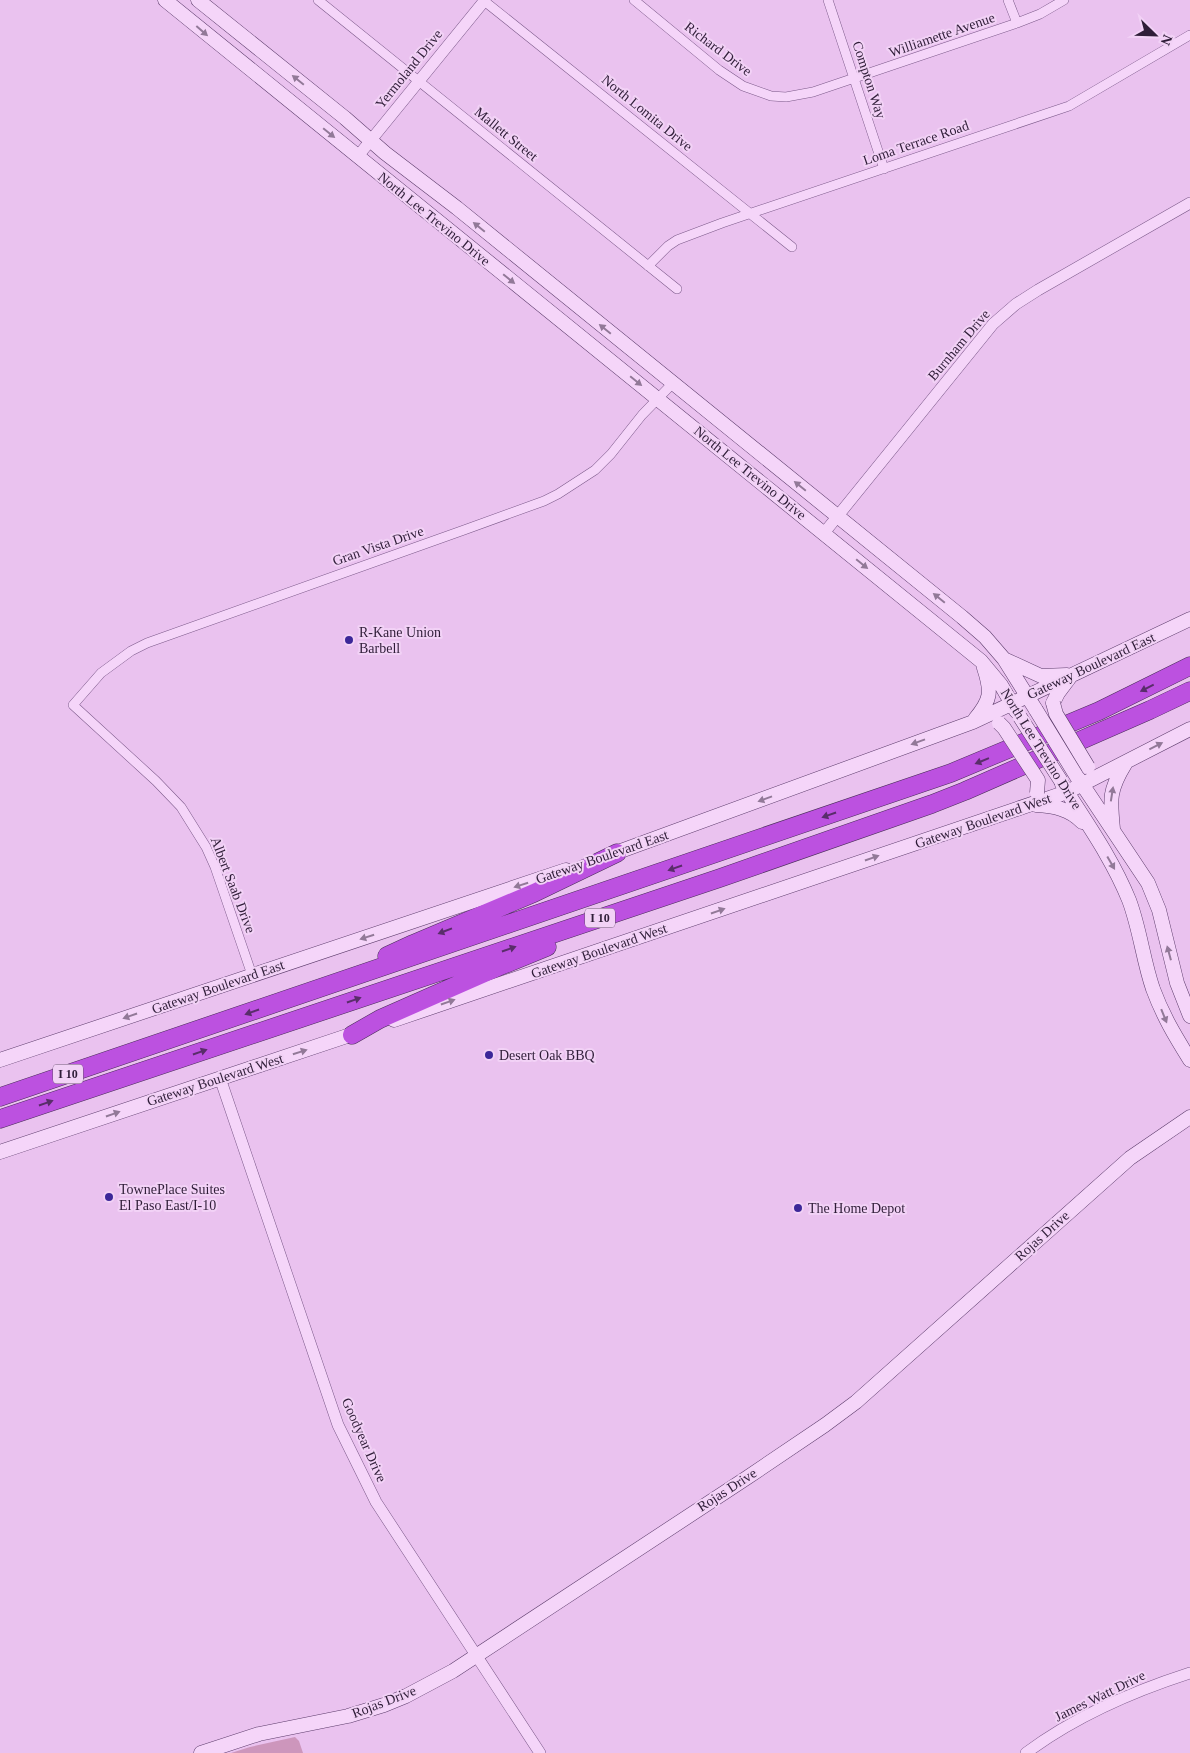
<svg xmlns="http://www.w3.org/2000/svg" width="1190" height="1753" font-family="'Times New Roman',serif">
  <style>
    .green { fill: #cd96bc }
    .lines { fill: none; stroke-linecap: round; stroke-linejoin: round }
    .minor-casing { stroke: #7b5989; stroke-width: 10 }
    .tertiary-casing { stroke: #7b5989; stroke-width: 12 }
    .secondary-casing { stroke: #5c3c6b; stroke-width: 15 }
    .motorway-casing { stroke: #482d57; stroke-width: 19 }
    .minor { stroke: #f5d5f9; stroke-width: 9 }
    .tertiary { stroke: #f5d5f9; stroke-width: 11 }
    .secondary { stroke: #f5d5f9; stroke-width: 14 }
    .motorway { stroke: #bc51e0; stroke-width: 18 }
    .secondary-bridge-casing { stroke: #5c3c6b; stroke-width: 15; stroke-linecap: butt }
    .secondary-bridge { stroke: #f5d5f9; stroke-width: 14 }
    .oneway { fill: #927998 }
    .oneway2 { fill: #592d6a }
    .poi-dot { fill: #3c2799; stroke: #f2d2f6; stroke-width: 2 }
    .labels { text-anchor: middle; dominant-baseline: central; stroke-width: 4; stroke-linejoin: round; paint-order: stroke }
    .shield { fill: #f2d2f6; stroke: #6a5371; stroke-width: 1 }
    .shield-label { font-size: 12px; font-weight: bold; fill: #2f1d38 }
    .street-label { font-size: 14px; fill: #2f1d38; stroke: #f2d2f6 }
    .poi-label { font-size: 14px; fill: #2f1d38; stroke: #f2d2f6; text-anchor: start }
  </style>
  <rect width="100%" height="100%" fill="#eac2ef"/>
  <path class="green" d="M295,1737L299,1741L303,1753H231L250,1747Z"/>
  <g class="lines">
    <defs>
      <path id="minor" d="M318,0L677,289
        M483,0L792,247
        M634,0L719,70L743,86L771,96L786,97L813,92L1017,23L1040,14L1064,0
        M828,0L884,169
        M1008,0L1017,23
        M648,266L668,246L677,240L722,223L1069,106L1190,35
        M252,975L215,867L206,847L181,807L156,781L73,705L101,673L131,651L147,643L464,530L544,501L558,494L595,470L611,454L642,415L673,383"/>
      <path id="tertiary" d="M358,156L485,0
        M824,533L993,324L1016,304L1038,290L1190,203
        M220,1078L338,1425L376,1502L540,1753
        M1026,1753C1073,1718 1134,1691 1190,1673"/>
      <path id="secondary" d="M165,0L981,661L1001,685L1016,711
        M198,0L345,118L385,153L457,208L962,617L985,637L1004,659L1036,710
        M1004,659L1041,676L1067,675
        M1053,703L1058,693L1070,677
        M975,719C991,700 992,692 984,668
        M1078,778L1148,883L1159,910L1177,983L1190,1016
        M1062,784C1086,822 1112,858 1129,900C1140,929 1143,960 1153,989C1163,1016 1175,1036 1190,1060
        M1036,805C1054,806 1070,809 1082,822
        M1113,829C1110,799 1109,790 1125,764
        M607,856L973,722L1190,619
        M394,1020L1067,792L1190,729
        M0,1060L566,870
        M0,1152L362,1031
        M201,1753L259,1734L348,1716L384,1705L406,1696L453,1671L748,1477L825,1425L856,1402L1130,1158L1190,1117"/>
      <path id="motorway" d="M387,956L413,944L534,893L617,853
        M352,1035L380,1019L498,967L547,947
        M0,1097L951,773L1099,711L1190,666
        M0,1119L720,878L932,804L965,791L1150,710L1190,691"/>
    </defs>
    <use href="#minor" class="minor-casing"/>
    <use href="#tertiary" class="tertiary-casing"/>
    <use href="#secondary" class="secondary-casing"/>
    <use href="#motorway" class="motorway-casing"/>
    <use href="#minor" class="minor"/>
    <use href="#tertiary" class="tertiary"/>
    <use href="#secondary" class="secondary"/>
    <use href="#motorway" class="motorway"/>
    <defs>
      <path id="secondary-bridge" d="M1053,703L1056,714L1088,767
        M1036,710L1077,777
        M1020,717L1061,781
        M999,723L1004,728L1038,780L1037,793"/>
    </defs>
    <use href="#secondary-bridge" class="secondary-bridge-casing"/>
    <use href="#secondary-bridge" class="secondary-bridge"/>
  </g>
  <defs><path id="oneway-solid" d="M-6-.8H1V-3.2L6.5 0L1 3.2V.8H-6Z" transform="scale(1.25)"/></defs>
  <g class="oneway">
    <use href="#oneway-solid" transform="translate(202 31) rotate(41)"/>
    <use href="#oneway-solid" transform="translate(298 80) rotate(-141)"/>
    <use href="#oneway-solid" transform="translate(329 133) rotate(39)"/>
    <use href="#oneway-solid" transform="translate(479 227) rotate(-141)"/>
    <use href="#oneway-solid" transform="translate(509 279) rotate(39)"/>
    <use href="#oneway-solid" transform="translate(605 329) rotate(-141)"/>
    <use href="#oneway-solid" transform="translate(636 381) rotate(39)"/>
    <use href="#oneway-solid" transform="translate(800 486) rotate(-141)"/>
    <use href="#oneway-solid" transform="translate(862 564) rotate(39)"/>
    <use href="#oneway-solid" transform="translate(939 598) rotate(-141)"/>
    <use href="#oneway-solid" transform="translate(918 742) rotate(160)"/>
    <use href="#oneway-solid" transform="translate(1156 746) rotate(-27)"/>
    <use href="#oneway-solid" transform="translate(1112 794) rotate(-81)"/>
    <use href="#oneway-solid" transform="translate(765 799) rotate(160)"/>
    <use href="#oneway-solid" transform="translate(872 858) rotate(-19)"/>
    <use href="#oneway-solid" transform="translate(1111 863) rotate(60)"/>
    <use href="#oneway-solid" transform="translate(521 885) rotate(162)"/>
    <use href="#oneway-solid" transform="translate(718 911) rotate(-19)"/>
    <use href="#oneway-solid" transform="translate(367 937) rotate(162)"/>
    <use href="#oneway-solid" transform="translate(1169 953) rotate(-105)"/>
    <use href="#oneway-solid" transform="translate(448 1002) rotate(-19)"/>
    <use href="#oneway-solid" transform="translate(130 1016) rotate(161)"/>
    <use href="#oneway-solid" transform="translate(1164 1016) rotate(68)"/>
    <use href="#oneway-solid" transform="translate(300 1052) rotate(-18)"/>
    <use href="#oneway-solid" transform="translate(113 1114) rotate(-19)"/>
  </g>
  <g class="oneway2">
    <use href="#oneway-solid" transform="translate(1147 688) rotate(153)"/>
    <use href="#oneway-solid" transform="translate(982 761) rotate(158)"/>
    <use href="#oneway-solid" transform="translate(829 815) rotate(161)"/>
    <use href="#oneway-solid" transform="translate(675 868) rotate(161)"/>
    <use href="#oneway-solid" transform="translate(445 931) rotate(159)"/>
    <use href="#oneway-solid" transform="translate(509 949) rotate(-19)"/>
    <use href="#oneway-solid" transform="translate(354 1000) rotate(-19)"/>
    <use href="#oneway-solid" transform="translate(252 1012) rotate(161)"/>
    <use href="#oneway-solid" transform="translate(200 1052) rotate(-19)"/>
    <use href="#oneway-solid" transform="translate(46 1103) rotate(-19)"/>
  </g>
  <g class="poi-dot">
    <circle cx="349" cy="640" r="5"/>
    <circle cx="489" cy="1055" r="5"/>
    <circle cx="109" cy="1197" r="5"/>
    <circle cx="798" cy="1208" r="5"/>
  </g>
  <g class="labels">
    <g class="shield">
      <rect x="585" y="908.5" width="30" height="19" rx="4"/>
      <rect x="53" y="1064.5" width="30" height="19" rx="4"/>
    </g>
    <g class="shield-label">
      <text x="600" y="918">I 10</text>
      <text x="68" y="1074">I 10</text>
    </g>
    <g class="street-label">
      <text transform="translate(942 35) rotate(-19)">Williamette Avenue</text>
      <text transform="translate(718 49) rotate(37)">Richard Drive</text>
      <text transform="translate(409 69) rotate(-51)">Yermoland Drive</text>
      <text transform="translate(869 80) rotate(72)">Compton Way</text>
      <text transform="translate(647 113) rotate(39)">North Lomita Drive</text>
      <text transform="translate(506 134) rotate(39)">Mallett Street</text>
      <text transform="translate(916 143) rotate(-19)">Loma Terrace Road</text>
      <text transform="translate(434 219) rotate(39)">North Lee Trevino Drive</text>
      <text transform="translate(959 345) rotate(-50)">Burnham Drive</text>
      <text transform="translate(750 473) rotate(39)">North Lee Trevino Drive</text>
      <text transform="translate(378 546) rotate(-19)">Gran Vista Drive</text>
      <text transform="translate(1091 666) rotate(-25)">Gateway Boulevard East</text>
      <text transform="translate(1041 749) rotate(58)">North Lee Trevino Drive</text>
      <text transform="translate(983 821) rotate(-19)">Gateway Boulevard West</text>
      <text transform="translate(602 857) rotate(-19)">Gateway Boulevard East</text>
      <text transform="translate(233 885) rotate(69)">Albert Saab Drive</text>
      <text transform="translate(599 951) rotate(-19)">Gateway Boulevard West</text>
      <text transform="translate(218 987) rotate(-19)">Gateway Boulevard East</text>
      <text transform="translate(215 1080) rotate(-18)">Gateway Boulevard West</text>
      <text transform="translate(1042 1236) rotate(-42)">Rojas Drive</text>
      <text transform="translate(364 1440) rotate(66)">Goodyear Drive</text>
      <text transform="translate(727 1490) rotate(-33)">Rojas Drive</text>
      <text transform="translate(1100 1696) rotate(-26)">James Watt Drive</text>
      <text transform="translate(384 1702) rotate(-21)">Rojas Drive</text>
    </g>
    <g class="poi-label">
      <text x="359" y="632">R-Kane Union<tspan x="359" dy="16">Barbell</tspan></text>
      <text x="499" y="1055">Desert Oak BBQ</text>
      <text x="119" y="1189">TownePlace Suites<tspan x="119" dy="16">El Paso East/I-10</tspan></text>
      <text x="808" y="1208">The Home Depot</text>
    </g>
  </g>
  <g transform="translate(1155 35) rotate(113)" stroke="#f2d2f6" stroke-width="4" paint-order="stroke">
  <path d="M0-4L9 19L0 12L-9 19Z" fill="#2f1d38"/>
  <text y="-8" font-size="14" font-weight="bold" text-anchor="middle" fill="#2f1d38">N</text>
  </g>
</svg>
